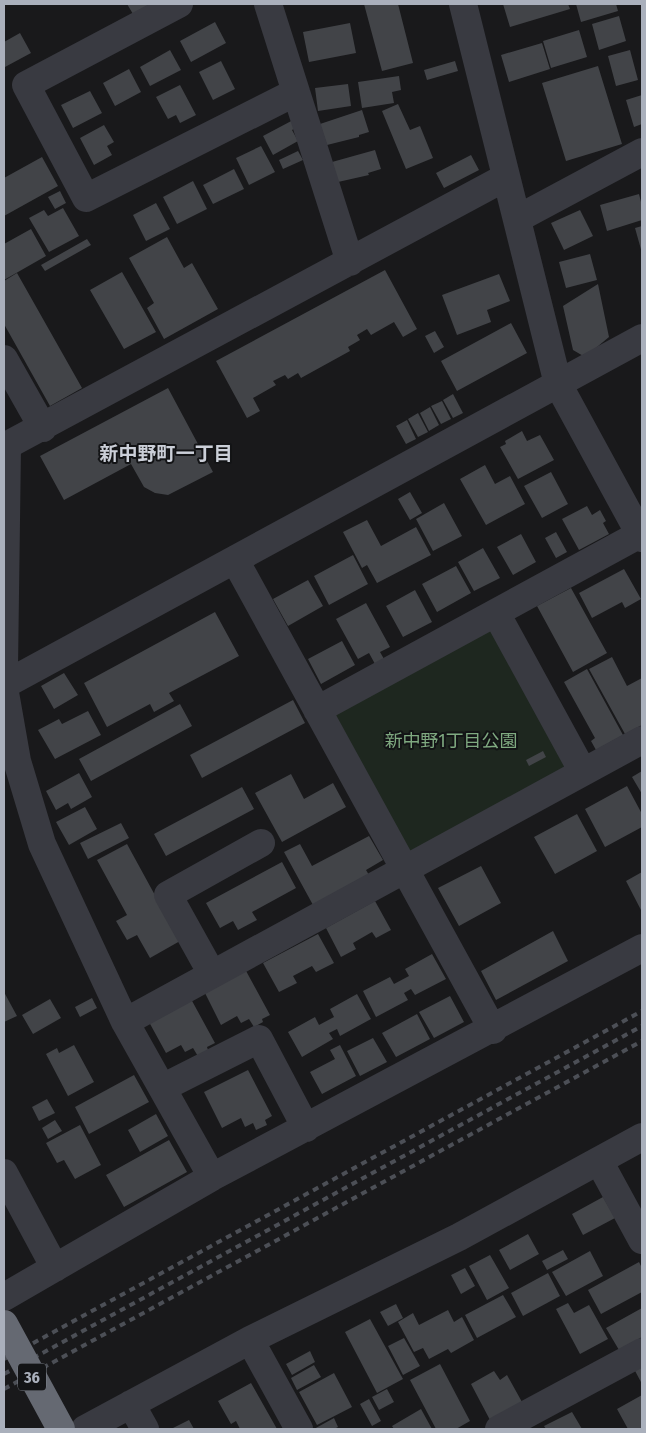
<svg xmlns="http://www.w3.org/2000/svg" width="646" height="1433" font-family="'Fira Sans Condensed','Noto Sans JP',sans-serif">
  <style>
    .green { fill: #1e271f }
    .building { fill: #424448 }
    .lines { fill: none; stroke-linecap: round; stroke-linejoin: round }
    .minor { stroke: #393a41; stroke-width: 28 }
    .rail { stroke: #4c4f56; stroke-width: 4; stroke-dasharray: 6 5; stroke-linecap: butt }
    .highway-bridge { stroke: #656972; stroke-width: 28 }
    .labels { text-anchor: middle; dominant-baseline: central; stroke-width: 4; stroke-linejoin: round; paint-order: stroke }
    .shield { fill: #131416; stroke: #7d818a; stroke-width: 1 }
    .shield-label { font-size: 16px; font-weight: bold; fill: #aab0bc }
    .park-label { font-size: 18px; fill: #7fa980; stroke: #131416 }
    .neighbourhood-label { font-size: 19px; font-weight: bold; fill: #cbcfd8; stroke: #131416 }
  </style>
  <rect width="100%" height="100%" fill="#19191b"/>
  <path class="green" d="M492,628L569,767L410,854L333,715Z"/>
  <path class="building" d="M127,4H151L133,14Z
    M364,4H398L413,63L382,71Z
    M503,4H568L570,9L510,27Z
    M576,4H616L618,11L581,22Z
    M619,16L626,41L599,50L592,24Z
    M215,22L226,43L191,62L180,41Z
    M350,23L356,53L309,62L303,32Z
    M579,30L587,57L551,68L543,41Z
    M20,33L31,53L5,67L4,42Z
    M542,43L550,69L509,82L501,55Z
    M170,50L181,70L150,86L140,67Z
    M630,50L638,80L616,86L608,56Z
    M221,61L235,89L213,100L199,72Z
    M455,61L458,71L427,80L424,70Z
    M598,66L622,144L566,161L542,83Z
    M129,69L141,92L115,106L103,83Z
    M399,76L401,90L392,92L394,103L362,108L358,82Z
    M348,84L351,106L318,111L315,88Z
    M180,85L196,115L180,123L176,115L168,119L156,97Z
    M90,91L102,113L73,128L61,105Z
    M642,95V124L634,127L626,100Z
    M398,104L410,130L420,126L433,158L406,169L382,111Z
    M362,110L369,132L359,135V137L327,145L320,124Z
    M295,119L299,126L292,130L298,141L273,155L263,136Z
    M104,125L114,142L107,146L112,155L94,165L80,138Z
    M261,146L275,172L249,185L236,158Z
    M375,150L381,169L368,173L369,175L338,182L332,162Z
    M298,151L303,160L283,169L279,160Z
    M471,155L479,170L444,188L436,173Z
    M42,157L58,186L4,216V178Z
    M234,169L244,189L213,204L203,185Z
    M193,181L207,209L177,224L163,197Z
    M60,191L66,203L55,209L48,197Z
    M639,194L642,206V220L607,231L600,205Z
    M156,203L170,229L146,241L133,215Z
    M63,208L79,236L49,252L29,218L44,210L48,216Z
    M580,210L593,236L564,250L551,223Z
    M642,226V253L635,228Z
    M31,229L46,256L4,280V244Z
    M167,237L184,268L192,263L218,309L164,339L147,308L154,303L129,258Z
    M87,239L91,245L45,271L41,265Z
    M590,254L597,280L566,288L559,262Z
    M385,270L417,329L403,337L394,322L371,335L367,329L357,335L360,340L348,347L350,351L301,378L298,373L288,379L285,375L273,381L276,385L253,398L260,411L247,418L216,361Z
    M122,272L156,332L124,349L90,290Z
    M17,273L82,388L50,406L4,324V281Z
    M499,274L510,301L487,310L491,322L457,335L442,295Z
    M598,284L609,337L585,357L573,350L563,306Z
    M511,323L527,353L457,391L441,361Z
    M435,331L444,347L434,353L425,336Z
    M168,388L213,472L168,495L155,493L144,487L131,464L64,500L40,456Z
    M453,394L463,413L453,418L443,400Z
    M442,401L451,419L441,424L431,406Z
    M430,407L439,425L429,431L420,413Z
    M418,413L428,432L418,437L408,419Z
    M407,420L416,439L406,444L396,426Z
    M522,431L527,441L540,435L554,460L518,479L500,447L506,444L505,441Z
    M485,465L495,484L510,476L525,504L486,525L460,479Z
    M551,472L568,504L542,518L524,486Z
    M410,492L422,513L410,520L398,499Z
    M444,503L462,536L433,551L416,519Z
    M587,506L592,515L600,510L606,521L603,523L609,534L579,550L562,519Z
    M367,520L381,546L416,527L431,555L377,583L367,565L362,568L343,532Z
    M556,532L567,552L556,558L545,538Z
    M521,534L536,562L513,575L497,547Z
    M483,548L500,578L474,591L458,562Z
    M353,555L368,584L329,605L314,576Z
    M456,566L471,593L437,612L422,584Z
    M624,569L641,599L625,608L622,602L592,618L579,593Z
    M308,580L323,606L288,626L273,599Z
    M571,588L607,653L573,672L537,606Z
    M415,590L432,622L403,637L386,606Z
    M366,603L390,647L380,652L384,659L375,664L369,653L358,659L336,619Z
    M215,612L239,656L169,693L174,701L154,712L150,704L107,727L84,683Z
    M342,641L355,665L321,684L308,659Z
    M612,657L627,686L642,678V725L625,734L589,669Z
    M587,669L623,735L596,750L591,741L595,738L564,682Z
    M64,673L78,695L54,709L41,686Z
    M293,700L305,723L202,778L190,755Z
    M180,704L192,726L91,781L79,759Z
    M88,711L101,735L55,759L38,730L59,719L62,724Z
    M543,751L546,757L529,766L526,760Z
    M642,771V794L632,777Z
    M79,773L92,797L71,809L68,803L56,810L46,791Z
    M291,774L304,799L333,783L346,807L282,842L255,793Z
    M627,786L642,814V827L605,847L585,809Z
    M242,787L254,809L166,856L154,834Z
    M85,807L97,829L69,845L56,822Z
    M577,814L597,851L555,874L534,837Z
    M121,823L129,838L88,859L80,843Z
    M369,836L383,860L366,870L369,875L313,905L284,852L300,844L312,866Z
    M127,844L180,941L150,958L137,935L127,940L116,921L127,915L97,860Z
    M282,862L296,888L252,912L257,920L238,930L233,921L220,928L206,903Z
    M481,866L501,903L459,926L438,888Z
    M642,872V912L626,881Z
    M375,901L391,930L376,938L372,932L353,943L356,949L341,957L326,928Z
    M553,931L568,961L496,1000L481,971Z
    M318,934L334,963L316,972L312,966L293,976L297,983L279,992L263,963Z
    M432,954L446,979L415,995L411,989L404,993L408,1000L376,1017L363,991L390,977L394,984L409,976L405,969Z
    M245,969L270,1015L262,1019L263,1022L254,1027L249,1019L241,1023L237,1016L221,1025L204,991Z
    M4,992L17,1016L4,1022Z
    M357,994L371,1019L340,1036L337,1029L329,1033L333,1039L302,1057L288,1032L315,1017L319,1025L334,1017L330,1009Z
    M450,996L464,1022L434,1038L419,1012Z
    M92,998L97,1008L80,1017L75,1007Z
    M50,999L61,1018L33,1034L22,1015Z
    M191,999L215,1043L207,1047L209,1053L199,1058L193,1048L185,1052L181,1045L166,1053L149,1022Z
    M417,1014L430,1039L396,1057L382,1033Z
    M373,1038L387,1062L360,1076L347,1051Z
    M74,1045L94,1082L68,1096L46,1054L57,1048L59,1053Z
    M340,1045L356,1076L322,1094L310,1072L335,1059L330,1050Z
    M248,1070L272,1116L265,1120L267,1125L256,1130L253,1123L245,1127L241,1118L222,1128L204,1092Z
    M134,1075L149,1102L89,1134L75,1107Z
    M47,1099L55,1113L39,1121L32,1107Z
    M156,1114L168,1136L140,1152L128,1130Z
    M55,1120L62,1131L48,1139L42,1128Z
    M80,1125L101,1165L75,1179L64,1160L57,1163L46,1143Z
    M169,1140L187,1172L124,1207L106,1175Z
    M603,1197L615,1218L583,1235L572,1214Z
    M528,1234L539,1254L510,1270L499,1250Z
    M563,1250L568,1259L547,1270L542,1261Z
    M590,1251L603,1276L566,1296L552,1272Z
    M490,1255L509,1288L487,1300L469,1266Z
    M639,1262L642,1268V1292L601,1314L588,1290Z
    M465,1268L475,1286L461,1294L451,1275Z
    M548,1273L560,1296L523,1316L511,1293Z
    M503,1295L516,1317L477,1338L465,1315Z
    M568,1303L574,1313L589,1305L608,1339L580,1354L556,1309Z
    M396,1304L403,1318L388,1326L380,1312Z
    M642,1308V1337L619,1350L606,1328Z
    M448,1310L454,1322L462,1317L474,1340L451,1353L448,1349L429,1359L423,1348L414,1352L398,1322L413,1313L419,1325Z
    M370,1319L403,1379L377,1393L345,1332Z
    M404,1338L420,1366L403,1375L388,1346Z
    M310,1351L315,1362L292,1375L286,1364Z
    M642,1362V1384L633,1367Z
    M440,1364L470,1421L456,1429H436L410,1380Z
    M314,1365L321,1377L297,1390L291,1378Z
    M494,1371L500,1380L507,1375L522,1402L490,1420L471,1384Z
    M334,1373L352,1407L317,1425L299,1392Z
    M251,1383L277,1429H240L236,1421L231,1424L218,1401Z
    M387,1389L394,1402L379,1410L372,1397Z
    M642,1395V1429H628L617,1409Z
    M369,1399L381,1421L372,1426L360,1404Z
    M421,1409L432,1429H394L392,1426Z
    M572,1412L582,1429H546L544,1426Z
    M334,1418L338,1427L334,1429H314Z
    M189,1420L194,1429H171Z"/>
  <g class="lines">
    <path class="minor" d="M179,4L26,85L86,198L296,92
      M268,4L350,262
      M463,4L558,384L642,538
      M517,219L642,152
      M4,359L43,428
      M4,447L506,177
      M235,560L493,1030
      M496,613L583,772
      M4,667L7,447
      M4,685L642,338
      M4,687L17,761L42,844L125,1022L212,1177
      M317,710L642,533
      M212,974L168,895L261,843
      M125,1022L642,740
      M162,1088L259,1039L306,1128
      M599,1161L642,1240
      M4,1173L55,1268
      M4,1297L212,1177L642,948
      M250,1340L299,1429
      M131,1404L145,1429
      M85,1429L250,1340L459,1237L642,1137
      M499,1429L642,1352"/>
    <path class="rail" d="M4,1359L642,1011
      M4,1374L642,1026
      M4,1389L642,1041"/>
    <path class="highway-bridge" d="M4,1324L61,1429"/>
  </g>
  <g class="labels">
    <rect class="shield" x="18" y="1363.5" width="28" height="27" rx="4"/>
    <g class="shield-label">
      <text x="32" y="1377">36</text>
    </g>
    <g class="park-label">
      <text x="451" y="741">新中野1丁目公園</text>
    </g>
    <g class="neighbourhood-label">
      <text x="166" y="453">新中野町一丁目</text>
    </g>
  </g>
  <rect width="646" height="1433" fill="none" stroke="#aab0bc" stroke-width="10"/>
</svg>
